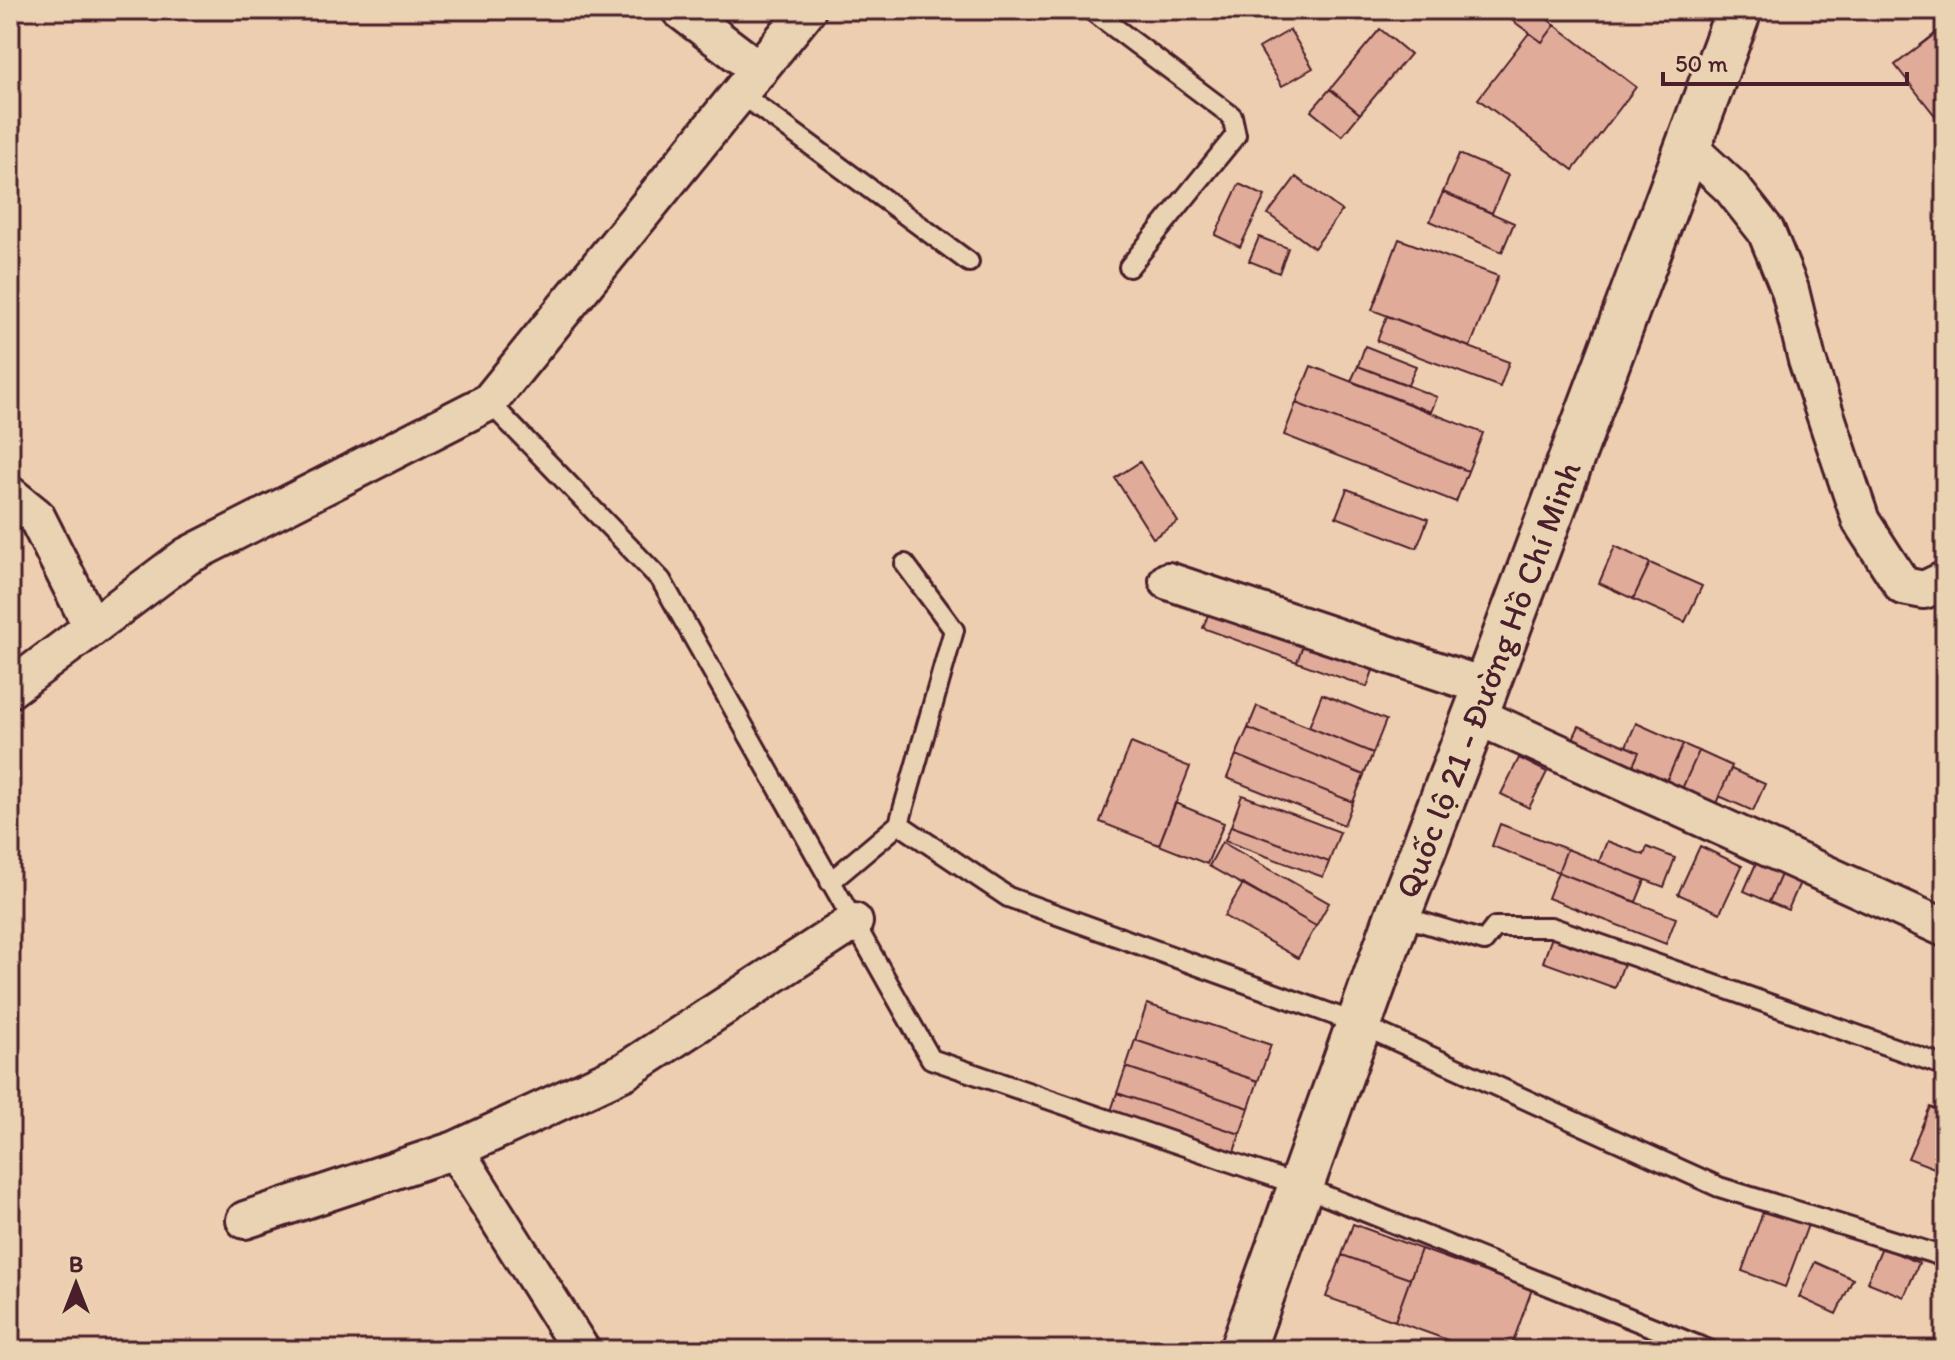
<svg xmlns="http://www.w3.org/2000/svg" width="1955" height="1360" font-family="Itim,sans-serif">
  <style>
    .building { fill: #e0ac99; stroke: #4a1f2b; stroke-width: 2 }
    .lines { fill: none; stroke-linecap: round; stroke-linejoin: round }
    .lane-casing { stroke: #4a1f2b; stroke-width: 24 }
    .street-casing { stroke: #4a1f2b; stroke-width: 42 }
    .highway-casing { stroke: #4a1f2b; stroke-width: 50 }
    .lane { stroke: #e9d3b2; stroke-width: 18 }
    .street { stroke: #e9d3b2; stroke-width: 36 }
    .highway { stroke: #e9d3b2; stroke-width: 44 }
    .labels { text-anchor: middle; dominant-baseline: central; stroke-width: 8; stroke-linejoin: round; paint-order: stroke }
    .street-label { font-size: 34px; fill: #4a1f2b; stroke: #e9d3b2 }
  </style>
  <rect width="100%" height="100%" fill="#eeceb0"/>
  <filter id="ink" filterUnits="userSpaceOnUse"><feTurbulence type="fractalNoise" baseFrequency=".0125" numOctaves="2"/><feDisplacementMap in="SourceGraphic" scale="16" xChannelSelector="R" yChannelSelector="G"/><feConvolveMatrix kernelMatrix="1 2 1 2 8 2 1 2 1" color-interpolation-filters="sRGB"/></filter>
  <g filter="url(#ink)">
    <path class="building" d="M1498,10H1535L1555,25L1542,42Z
      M1555,25L1636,87L1573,170L1478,99L1529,33L1542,42Z
      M1945,26V111L1937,118L1895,65Z
      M1380,29L1410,54L1360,114L1330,89Z
      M1290,30L1313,68L1282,86L1259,48Z
      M1330,89L1360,114L1342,136L1311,111Z
      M1459,154L1508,175L1492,213L1443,192Z
      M1296,177L1342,211L1314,248L1268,214Z
      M1239,184L1265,196L1240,247L1215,235Z
      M1443,192L1514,223L1502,252L1430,221Z
      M1259,237L1288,248L1279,273L1249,261Z
      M1399,239L1498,276L1470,347L1372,310Z
      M1387,316L1509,362L1500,387L1377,341Z
      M1365,346L1416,366L1408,385L1358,366Z
      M1311,366L1483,433L1468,471L1296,403Z
      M1358,366L1437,397L1431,412L1351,381Z
      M1296,403L1468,471L1456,502L1284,435Z
      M1140,462L1178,522L1153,538L1115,478Z
      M1347,489L1428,519L1417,548L1336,517Z
      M1615,546L1650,563L1633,599L1599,583Z
      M1650,563L1702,586L1685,622L1633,599Z
      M1213,602L1306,636L1297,662L1203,628Z
      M1306,636L1376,662L1367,687L1297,662Z
      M1322,694L1386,720L1373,753L1309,727Z
      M1257,706L1373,753L1364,775L1248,728Z
      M1636,723L1683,744L1665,784L1631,770L1639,752L1626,746Z
      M1579,726L1639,752L1628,777L1567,751Z
      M1248,728L1364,775L1353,802L1236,755Z
      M1131,743L1190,767L1159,845L1100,822Z
      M1683,744L1699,751L1681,791L1665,784Z
      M1699,751L1732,766L1715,806L1681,791Z
      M1236,755L1353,802L1344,825L1227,778Z
      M1519,758L1547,772L1529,808L1501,794Z
      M1731,769L1765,784L1753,811L1719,796Z
      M1242,795L1340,832L1329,862L1231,826Z
      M1175,803L1224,823L1207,864L1159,845Z
      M1500,824L1567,849L1558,872L1492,846Z
      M1231,826L1329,862L1323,877L1225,841Z
      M1607,841L1644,855L1647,847L1675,858L1664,887L1599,862Z
      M1222,842L1329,903L1316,926L1209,866Z
      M1700,846L1742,866L1720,913L1678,894Z
      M1567,849L1645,880L1636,902L1558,872Z
      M1761,852L1786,863L1769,902L1744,891Z
      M1786,863L1805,871L1788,910L1769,902Z
      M1558,872L1676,918L1666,944L1548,898Z
      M1243,884L1316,926L1298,958L1224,916Z
      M1552,937L1624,963L1615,988L1543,962Z
      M1147,1004L1271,1045L1258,1081L1135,1040Z
      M1135,1040L1258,1081L1249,1108L1126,1067Z
      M1126,1067L1249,1108L1240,1134L1117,1093Z
      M1117,1093L1240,1134L1232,1158L1109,1117Z
      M1930,1107L1945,1113V1163L1942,1171L1908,1158Z
      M1765,1206L1809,1222L1785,1287L1742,1271Z
      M1353,1224L1421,1249L1410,1279L1342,1255Z
      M1882,1247L1919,1263L1904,1297L1867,1282Z
      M1421,1249L1532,1289L1510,1350H1475L1395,1321Z
      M1342,1255L1410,1279L1395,1321L1326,1297Z
      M1815,1262L1853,1279L1836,1314L1799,1297Z"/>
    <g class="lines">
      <defs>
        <path id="lane" d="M1091,10L1232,116L1236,135L1129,267
          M740,93L969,262
          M489,402L661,580L931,1059L1301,1186L1709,1350
          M899,824L1008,897L1359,1024L1719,1187L1945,1257
          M830,882L899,824L954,630L905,564
          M1398,915L1484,941L1495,927H1551L1945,1066"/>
        <path id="street" d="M680,10L759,70
          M1688,147L1732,188L1766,231L1790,290L1807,360L1861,521L1903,586L1924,590L1945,580
          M10,495L36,516L92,627
          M1168,581L1486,687
          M10,689L187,556L489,402L807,10
          M1475,715L1945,928
          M455,1150L581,1350
          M245,1220L455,1150L625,1071L854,922"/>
        <g id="highway">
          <path id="s1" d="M1242,1350L1398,915L1486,687L1739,10"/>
        </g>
      </defs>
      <use href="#lane" class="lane-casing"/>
      <use href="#street" class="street-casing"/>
      <use href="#highway" class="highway-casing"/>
      <use href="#lane" class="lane"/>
      <use href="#street" class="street"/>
      <use href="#highway" class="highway"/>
    </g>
  </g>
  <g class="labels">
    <g class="street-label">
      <text stroke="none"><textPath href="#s1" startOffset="714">Quốc lộ 21 - Đường Hồ Chí Minh</textPath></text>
    </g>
  </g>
  <rect width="1955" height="1360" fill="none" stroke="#e9d3b2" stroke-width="40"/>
  <rect x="20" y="20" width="1915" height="1320" fill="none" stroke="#4a1f2b" stroke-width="3" filter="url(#ink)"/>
  <g transform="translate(76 1284)" stroke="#e9d3b2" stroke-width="6" paint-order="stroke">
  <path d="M0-6L14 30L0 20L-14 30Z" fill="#4a1f2b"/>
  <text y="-12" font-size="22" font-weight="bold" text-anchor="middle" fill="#4a1f2b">B</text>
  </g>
  <path d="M1663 72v12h244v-12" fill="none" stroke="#4a1f2b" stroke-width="4"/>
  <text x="1675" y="72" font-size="24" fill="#4a1f2b" stroke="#e9d3b2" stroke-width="6" paint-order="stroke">50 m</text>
</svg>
